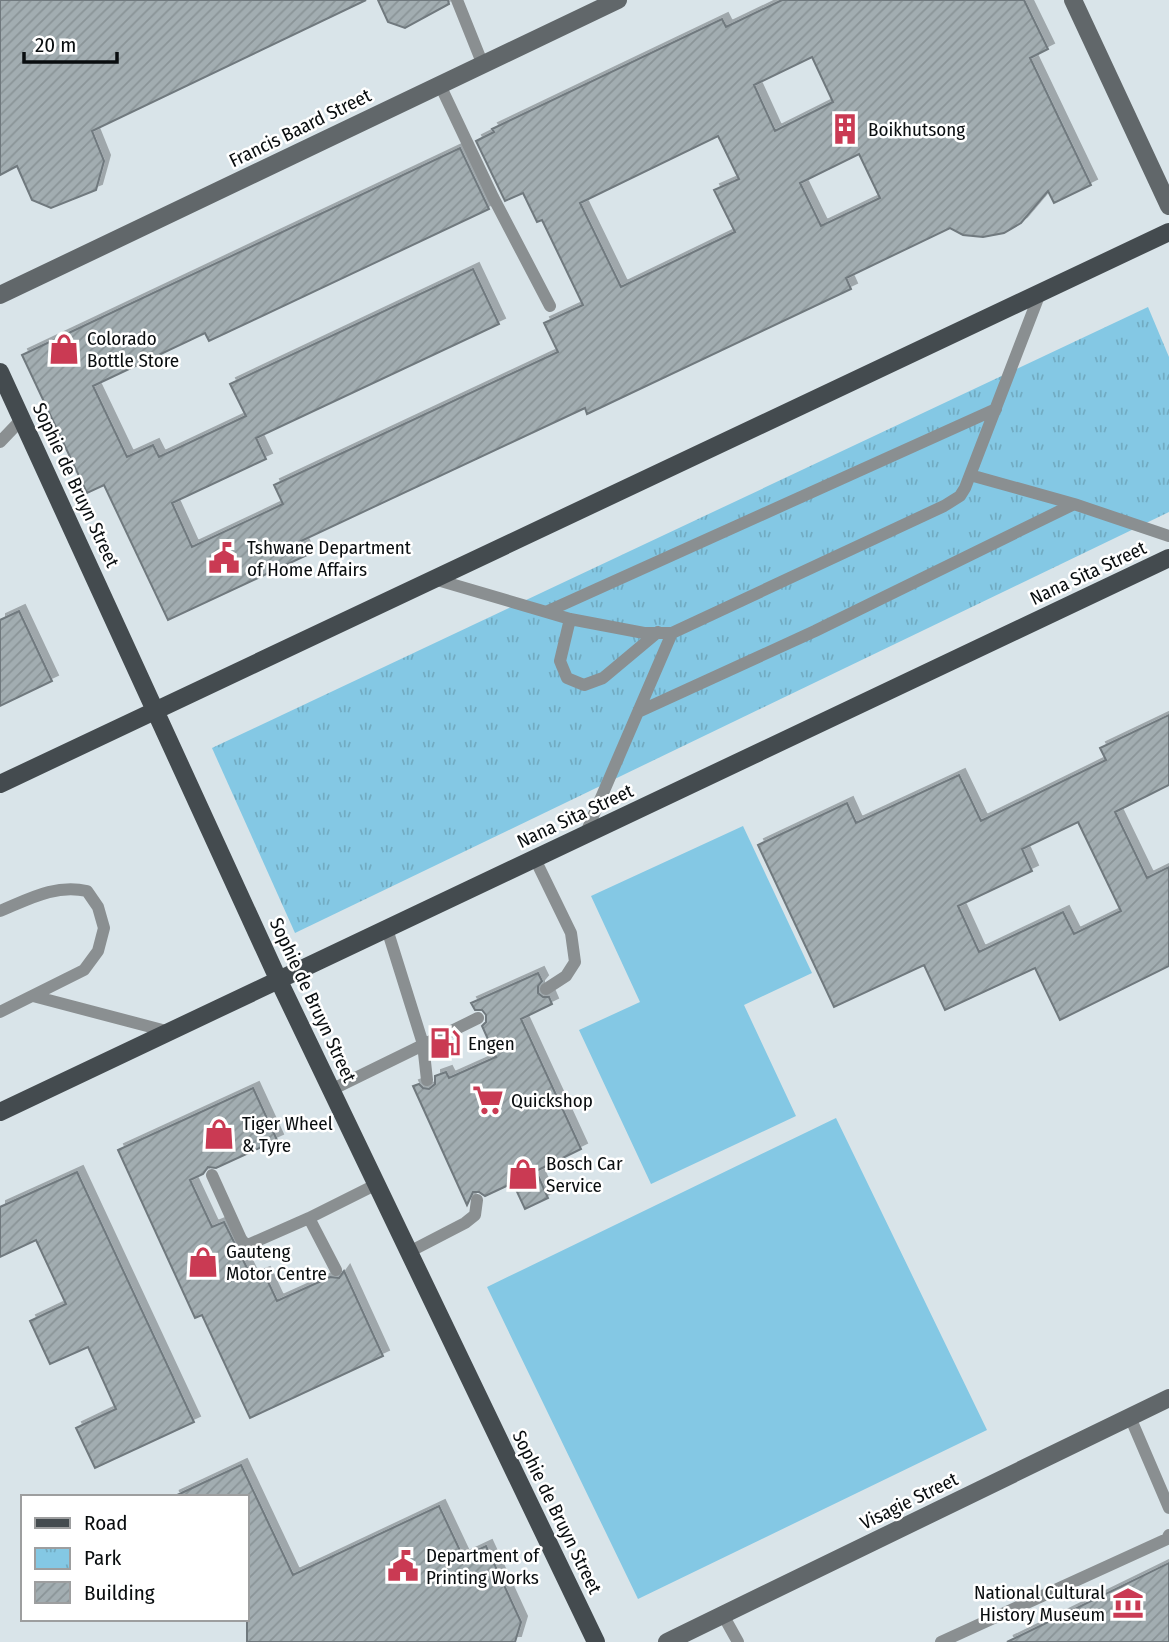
<svg xmlns="http://www.w3.org/2000/svg" width="1169" height="1642" font-family="'Fira Sans Condensed',sans-serif">
  <style>
    .grass { fill: #84c8e4 }
    .park { fill: url(#park-tufts) }
    .building { fill: url(#building-hatch); stroke: #70797e; stroke-width: 2; fill-rule: evenodd; filter: url(#shadow) }
    .lines { fill: none; stroke-linecap: round; stroke-linejoin: round }
    .lane { stroke: #8a8f91; stroke-width: 12 }
    .secondary { stroke: #61676a; stroke-width: 18 }
    .primary { stroke: #444b4f; stroke-width: 18 }
    .labels { text-anchor: middle; dominant-baseline: central; stroke-width: 5; stroke-linejoin: round; paint-order: stroke }
    .street-label { font-size: 19px; fill: #090d0f; stroke: #fff }
    .poi-label { font-size: 19px; fill: #090d0f; stroke: #fff; text-anchor: start }
  </style>
  <defs>
    <pattern id="park-tufts" width="24" height="20" patternUnits="userSpaceOnUse" patternTransform="scale(1.75)"><rect width="24" height="20" fill="#84c8e4"/><path d="M3 7l-1-3M5 7V3M7 7l1-3M15 17l-1-3M17 17v-4M19 17l1-3" fill="none" stroke="#71abc2"/></pattern>
    <pattern id="building-hatch" width="6" height="6" patternUnits="userSpaceOnUse" patternTransform="scale(1.75)"><rect width="6" height="6" fill="#a2adb1"/><path d="M-1 1l2-2M0 6l6-6M5 7l2-2" fill="none" stroke="#8a9497"/></pattern>
    <filter id="shadow"><feDropShadow dx="6" dy="-6" stdDeviation="0" flood-color="#0004"/></filter>
  </defs>
  <rect width="100%" height="100%" fill="#d9e4e9"/>
  <path class="grass" d="M743,826L812,973L744,1005L796,1116L651,1184L579,1030L640,1002L591,896Z
    M836,1118L987,1430L638,1599L487,1287Z"/>
  <path class="park" d="M1148,307L1169,357V512L295,933L212,748Z"/>
  <path class="building" d="M0,0H366L92,131L104,161L96,190L51,208L32,200L17,166L0,175Z
    M378,0H448L449,4L405,28L388,22Z
    M782,0H1024L1048,49L1030,58L1091,185L1054,203L1048,191L1021,223L1004,233L983,237L963,235L950,228L846,278L851,289L587,414L585,408L301,541L307,555L168,620L104,485L87,493L22,355L460,148L489,209L209,341L205,333L93,386L127,457L153,445L159,457L246,416L230,384L473,269L499,324L256,438L266,459L172,503L192,547L283,504L274,485L558,352L544,323L583,305L542,220L537,222L523,193L505,201L476,141L494,132L492,129L722,19L726,27ZM812,57L833,102L775,131L754,85ZM718,136L739,179L714,190L735,232L621,287L580,203ZM859,154L880,198L821,226L800,183Z
    M19,611L52,681L0,706V620Z
    M1169,715V785L1115,812L1147,878L1169,867V966L1060,1020L1035,968L945,1010L924,965L834,1007L758,845L847,803L856,823L959,775L981,821L1106,760L1100,748ZM1078,822L1121,911L1074,934L1063,912L979,952L958,906L1032,871L1022,849Z
    M538,973L542,981L538,986V993L543,997H549L552,1004L521,1019L581,1149L536,1171L548,1198L525,1209L513,1183L485,1196L479,1192H473L467,1205L413,1086L419,1084L423,1088L429,1089L435,1084V1076L446,1072L449,1078L496,1057L482,1026L486,1022V1015L482,1010H475L471,1003Z
    M253,1088L277,1140L216,1168L208,1167L203,1174L190,1180L212,1227L224,1222L252,1278L264,1273L277,1301L330,1277L339,1278L344,1271L383,1356L250,1418L202,1315L195,1318L118,1150Z
    M77,1172L194,1422L95,1468L76,1428L116,1409L88,1347L50,1364L30,1321L66,1304L36,1240L0,1257V1207Z
    M241,1465L293,1575L439,1506L463,1557L486,1546L521,1622L515,1642H247V1497H173Z
    M1169,1563V1642H1007Z"/>
  <g class="lines">
    <path class="lane" d="M457,0L483,65
      M440,85L493,197L550,306
      M0,442L22,419
      M970,475L1074,504L1169,536
      M434,579L570,619L644,633H672L944,506L960,496L965,488L1040,293
      M546,612L996,409
      M570,619L560,661L567,678L584,685L603,678L658,632
      M638,712L815,631L1074,504
      M585,835L672,633
      M535,859L571,933L575,962L566,976L546,989
      M0,911C29,899 55,884 87,891L98,907L104,928L98,951L84,970L0,1012
      M387,929L423,1044L427,1080
      M33,996L170,1032
      M331,1090L478,1018
      M212,1175L241,1239L245,1244H250L309,1218L377,1184
      M309,1218L336,1270
      M409,1252L465,1223L475,1215L477,1200
      M1130,1417L1169,1508
      M723,1615L738,1642
      M941,1642L1167,1539L1169,1535"/>
    <path class="secondary" d="M1073,0L1169,206
      M0,295L618,0
      M667,1642L1169,1398"/>
    <path class="primary" d="M0,372L279,981L596,1642
      M0,784L1169,232
      M0,1112L1169,558"/>
  </g>
  <defs>
    <symbol id="building-bare" viewBox="-9 -9 18 18"><path d="M-4-6H4V6H1V3H-1V6H-4ZM-2.5-4.3h1.7v1.8h-1.7ZM.8-4.3h1.7v1.8H.8ZM-2.5-1h1.7V.8h-1.7ZM.8-1h1.7V.8H.8Z" fill="#ca3a53" stroke="#fff" stroke-width="2.5" paint-order="stroke"/></symbol>
    <symbol id="shop-bare" viewBox="-9 -9 18 18"><path d="M-5-2.5h2.3a2.7 3.5 0 0 1 5.4 0H5L5.5 6h-11ZM-1.5-2.5h3a1.5 2.3 0 0 0-3 0Z" fill="#ca3a53" stroke="#fff" stroke-width="2.5" paint-order="stroke"/></symbol>
    <symbol id="civic-bare" viewBox="-9 -9 18 18"><path d="M-.6-6.5H3V-4.5H.6V-3L4-1V1h2V6H-6V1h2V-1L-.6-3ZM-1.2 2.5V6h2.4V2.5Z" fill="#ca3a53" stroke="#fff" stroke-width="2.5" paint-order="stroke"/></symbol>
    <symbol id="fuel-bare" viewBox="-9 -9 18 18"><path d="M-5.5-6h7V0h2V4h1.3V-2.5L3-4.5l.8-.8L6-3V5H2.5V1h-1V6h-7ZM-4.2-4.7v3.2H.2V-4.7Z" fill="#ca3a53" stroke="#fff" stroke-width="2.5" paint-order="stroke"/></symbol>
    <symbol id="supermarket-bare" viewBox="-9 -9 18 18"><path d="M-6-5.5h2.5l.6 2H6L4.5 2H-2.5L-4.4-4H-6ZM-1.5 3.2a1.3 1.3 0 1 0 .1 0ZM3 3.2a1.3 1.3 0 1 0 .1 0Z" fill="#ca3a53" stroke="#fff" stroke-width="2.5" paint-order="stroke"/></symbol>
    <symbol id="museum-bare" viewBox="-9 -9 18 18"><path d="M0-6L6-3V-2H-6V-3ZM-5-1h2V3h-2ZM-1-1h2V3h-2ZM3-1h2V3H3ZM-6 4H6V6H-6Z" fill="#ca3a53" stroke="#fff" stroke-width="2.5" paint-order="stroke"/></symbol>
  </defs>
  <g fill-rule="evenodd">
    <use href="#building-bare" x="823" y="107" width="44" height="44"/>
    <use href="#shop-bare" x="42" y="327" width="44" height="44"/>
    <use href="#civic-bare" x="202" y="536" width="44" height="44"/>
    <use href="#fuel-bare" x="423" y="1021" width="44" height="44"/>
    <use href="#supermarket-bare" x="466" y="1078" width="44" height="44"/>
    <use href="#shop-bare" x="197" y="1112" width="44" height="44"/>
    <use href="#shop-bare" x="501" y="1152" width="44" height="44"/>
    <use href="#shop-bare" x="181" y="1240" width="44" height="44"/>
    <use href="#civic-bare" x="381" y="1544" width="44" height="44"/>
    <use href="#museum-bare" x="1106" y="1581" width="44" height="44"/>
  </g>
  <g class="labels">
    <g class="street-label">
      <text transform="translate(300 128) rotate(-26)">Francis Baard Street</text>
      <text transform="translate(76 485) rotate(65)">Sophie de Bruyn Street</text>
      <text transform="translate(1088 573) rotate(-25)">Nana Sita Street</text>
      <text transform="translate(575 816) rotate(-25)">Nana Sita Street</text>
      <text transform="translate(313 1000) rotate(65)">Sophie de Bruyn Street</text>
      <text transform="translate(909 1501) rotate(-26)">Visagie Street</text>
      <text transform="translate(557 1512) rotate(64)">Sophie de Bruyn Street</text>
    </g>
    <g class="poi-label">
      <text x="868" y="129">Boikhutsong</text>
      <text x="87" y="338">Colorado<tspan x="87" dy="22">Bottle Store</tspan></text>
      <text x="247" y="547">Tshwane Department<tspan x="247" dy="22">of Home Affairs</tspan></text>
      <text x="468" y="1043">Engen</text>
      <text x="511" y="1100">Quickshop</text>
      <text x="242" y="1123">Tiger Wheel<tspan x="242" dy="22">&amp; Tyre</tspan></text>
      <text x="546" y="1163">Bosch Car<tspan x="546" dy="22">Service</tspan></text>
      <text x="226" y="1251">Gauteng<tspan x="226" dy="22">Motor Centre</tspan></text>
      <text x="426" y="1555">Department of<tspan x="426" dy="22">Printing Works</tspan></text>
      <text x="1105" y="1592" text-anchor="end">National Cultural<tspan x="1105" dy="22">History Museum</tspan></text>
    </g>
  </g>
  <rect x="21" y="1495" width="228" height="126" fill="#ffffff" stroke="#9d9e9f" stroke-width="2"/>
  <rect x="35" y="1518" width="35" height="10" fill="#444b4f" stroke="#9d9e9f" stroke-width="2"/>
  <text x="84" y="1530" font-size="21" fill="#090d0f">Road</text>
  <rect x="35" y="1548" width="35" height="21" fill="url(#park-tufts)" stroke="#9d9e9f" stroke-width="2"/>
  <text x="84" y="1565" font-size="21" fill="#090d0f">Park</text>
  <rect x="35" y="1582" width="35" height="21" fill="url(#building-hatch)" stroke="#9d9e9f" stroke-width="2"/>
  <text x="84" y="1600" font-size="21" fill="#090d0f">Building</text>
  <path d="M24 52v10h93v-10" fill="none" stroke="#090d0f" stroke-width="3.5"/>
  <text x="35" y="52" font-size="21" fill="#090d0f" stroke="#ffffff" stroke-width="5" paint-order="stroke">20 m</text>
</svg>
